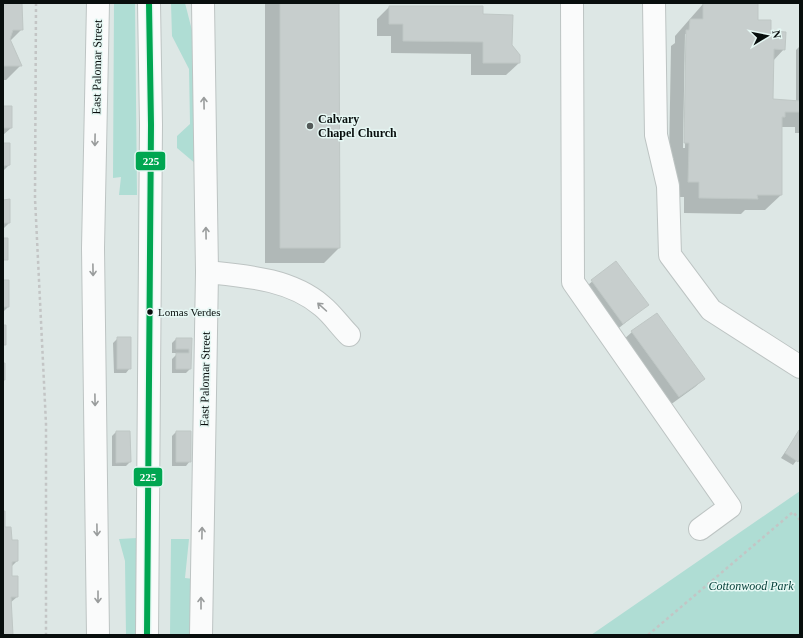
<svg xmlns="http://www.w3.org/2000/svg" width="803" height="638" font-family="'Times New Roman',serif">
  <style>
    .green { fill: #afddd4 }
    .shadow { fill: #0003; fill-rule: evenodd }
    .building { fill: #c7cecd; stroke: #bfc7c5 }
    .lines { fill: none; stroke-linecap: round; stroke-linejoin: round }
    .minor-casing { stroke: #bdc4c3; stroke-width: 24 }
    .major-casing { stroke: #bdc4c3; stroke-width: 24 }
    .path { stroke: #c3c5c5; stroke-width: 2.5; stroke-dasharray: 3 3; stroke-linecap: butt }
    .minor { stroke: #fafbfb; stroke-width: 22 }
    .major { stroke: #fafbfb; stroke-width: 22 }
    .bus-1-casing { stroke: #e6f8f4; stroke-width: 9 }
    .bus-1 { stroke: #00a651; stroke-width: 6 }
    .oneway { stroke: #999c9c }
    .poi-dot { fill: #535a59; stroke: #e6f8f4; stroke-width: 1.5 }
    .bus-dot { fill: #080e0d; stroke: #e6f8f4; stroke-width: 1.5 }
    .labels { text-anchor: middle; dominant-baseline: central; stroke-width: 3; stroke-linejoin: round; paint-order: stroke }
    .bus-label { font-size: 11px; fill: #080e0d; stroke: #e6f8f4; text-anchor: start }
    .street-label { font-size: 12px; fill: #080e0d; stroke: #e6f8f4 }
    .poi-label { font-size: 12px; font-weight: bold; fill: #080e0d; stroke: #e6f8f4; text-anchor: start }
    .park-label { font-size: 12px; font-style: italic; fill: #013c35; stroke: #e6f8f4 }
    .line-badge { stroke: #e6f8f4; stroke-width: 1.5 }
    .badge-label { font-size: 11px; text-anchor: middle; font-weight: bold; fill: #fff }
  </style>
  <rect width="100%" height="100%" fill="#dde7e5"/>
  <path class="green" d="M114,3H135L137,195H119L121,177L113,178Z
    M171,3H185L197,50L196,164L177,148V136L190,124L189,69L172,36Z
    M800,491V635H591Z
    M137,538L136,635H126L125,561L119,539Z
    M171,539H189L185,578L194,579L193,635H170Z"/>
  <path class="shadow" d="M3,3H21L22,29L10,41L21,65L6,80H3Z
    M265,3H338L339,248L324,263H265Z
    M703,4H757V21L770,32L784,49L773,61L772,100L796,102V50L800,46V133H795V127H781V195L765,210H745L741,214L684,213V197H673L674,158H669L671,46L675,43V36ZM685,34H687L685,148H683Z
    M389,7L482,15L519,55V63L506,75H471V54L391,53V36H377V19Z
    M3,107L11,128L3,135Z
    M3,144L9,165L3,171Z
    M3,201L9,223L3,229Z
    M616,262L647,305L614,332L583,289Z
    M3,281L8,307L3,312Z
    M632,332L704,379L695,387L670,405L623,340Z
    M118,338L130,368L126,373H114L113,343Z
    M176,339H191L190,369L186,373H172V359L178,353H172V343Z
    M116,432H129L130,462L126,466H112V436Z
    M176,432L190,461L186,466H172V436Z
    M799,432L800,456L793,465L781,458Z
    M3,512L4,528L11,541L17,561L11,567V577H17V597L10,603L12,635H3Z"/>
  <path class="building" d="M3,3H22L23,30H13L10,39L22,66H3Z
    M280,3H339L340,248H280Z
    M703,3H758V20H771V31L786,32L785,50L774,49L773,99L800,101V112H785V117H782V195H757L758,199L699,198V182H688L689,143H684L686,30H689L690,19H703Z
    M389,6H483V14L513,15L512,45L520,55V63H483V42L403,41V24H389Z
    M3,106H12V128H3Z
    M3,143H10V165L3,166Z
    M10,199V223H3V200Z
    M3,238H8V260H3Z
    M616,261L649,305L623,324L591,280Z
    M3,280H9V307H3Z
    M657,313L705,379L679,397L631,331Z
    M3,325H6V345H3Z
    M117,337H131V369H117Z
    M176,338H192L191,369H176V353H189V349H176Z
    M3,363H5V380H3Z
    M799,430L800,458L798,462L785,453Z
    M116,431H130L131,462L116,463Z
    M176,431H191V462H176Z
    M3,511H5V527H11L12,540H18V561L12,562V576H18V597H11L13,635H3Z"/>
  <g class="lines">
    <defs>
      <path id="minor" d="M572,3L573,282L730,507L700,529
        M654,3L656,135L668,186L670,255L711,310L800,367
        M207,272C246,276 291,279 322,306C332,314 340,326 349,335
        M147,635L151,125L149,3"/>
      <path id="major" d="M98,635L93,248L98,3
        M201,635L207,272L203,3"/>
    </defs>
    <use href="#minor" class="minor-casing"/>
    <use href="#major" class="major-casing"/>
    <path class="path" d="M36,3L35,198L46,424V635
      M648,635L793,512L800,520"/>
    <use href="#minor" class="minor"/>
    <use href="#major" class="major"/>
    <defs>
      <path id="bus-1" d="M147,635L151,125L149,3"/>
    </defs>
    <use href="#bus-1" class="bus-1-casing"/>
    <use href="#bus-1" class="bus-1"/>
  </g>
  <defs><path id="oneway-shaft" d="M-6 0H5M1.5-3L5.5 0L1.5 3" fill="none" stroke-width="1.6" stroke-linecap="round" stroke-linejoin="round"/></defs>
  <g class="oneway">
    <use href="#oneway-shaft" transform="translate(204 103) rotate(-91)"/>
    <use href="#oneway-shaft" transform="translate(95 140) rotate(91)"/>
    <use href="#oneway-shaft" transform="translate(206 233) rotate(-91)"/>
    <use href="#oneway-shaft" transform="translate(93 270) rotate(89)"/>
    <use href="#oneway-shaft" transform="translate(322 307) rotate(-138)"/>
    <use href="#oneway-shaft" transform="translate(95 400) rotate(89)"/>
    <use href="#oneway-shaft" transform="translate(97 530) rotate(89)"/>
    <use href="#oneway-shaft" transform="translate(202 533) rotate(-89)"/>
    <use href="#oneway-shaft" transform="translate(98 597) rotate(90)"/>
    <use href="#oneway-shaft" transform="translate(201 603) rotate(-90)"/>
  </g>
  <circle class="poi-dot" cx="310" cy="126" r="4"/>
  <circle class="bus-dot" cx="150" cy="312" r="3.5"/>
  <g class="labels">
    <g class="bus-label">
      <text x="158" y="312">Lomas Verdes</text>
    </g>
    <g class="street-label">
      <text transform="translate(97 67) rotate(-89)">East Palomar Street</text>
      <text transform="translate(205 379) rotate(-89)">East Palomar Street</text>
    </g>
    <g class="poi-label">
      <text x="318" y="119">Calvary<tspan x="318" dy="14">Chapel Church</tspan></text>
    </g>
    <g class="park-label">
      <text x="751" y="586">Cottonwood Park</text>
    </g>
  </g>
  <g class="line-badge">
    <rect x="135" y="151" width="31" height="20" rx="4" fill="#00a651"/>
    <rect x="133" y="467" width="30" height="20" rx="4" fill="#00a651"/>
  </g>
  <g class="badge-label">
    <text x="151" y="165">225</text>
    <text x="148" y="481">225</text>
  </g>
  <rect width="803" height="638" fill="none" stroke="#080e0d" stroke-width="8"/>
  <g transform="translate(767 36) rotate(80)" stroke="#e6f8f4" stroke-width="3" paint-order="stroke">
  <path d="M0-3L7 15L0 10L-7 15Z" fill="#080e0d"/>
  <text y="-6" font-size="11" font-weight="bold" text-anchor="middle" fill="#080e0d">N</text>
  </g>
</svg>
